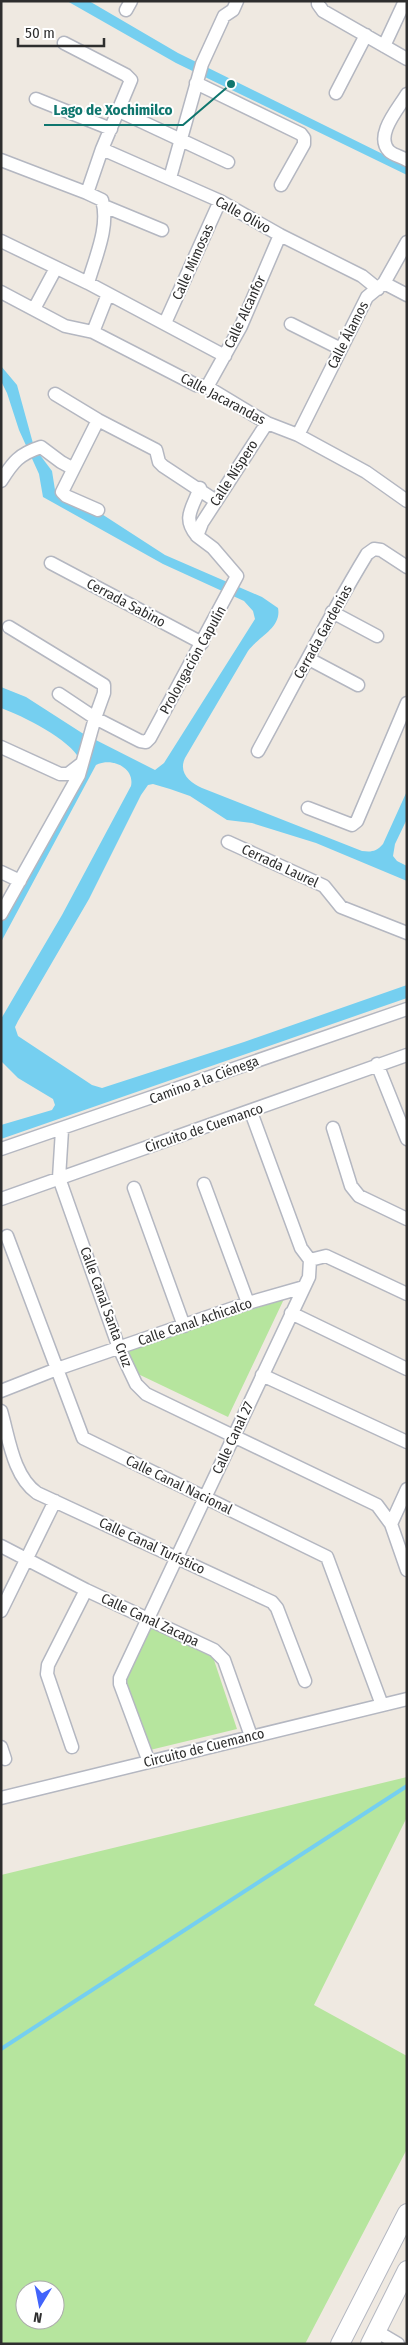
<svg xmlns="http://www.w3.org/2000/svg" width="408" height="2345" font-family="'Fira Sans Condensed',sans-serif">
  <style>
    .green { fill: #b6e59e; fill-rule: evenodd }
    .water { fill: #75cff0 }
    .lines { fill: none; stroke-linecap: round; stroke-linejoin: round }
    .stream { stroke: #75cff0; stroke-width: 4 }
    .minor-casing { stroke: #b4b7c1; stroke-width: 15 }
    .secondary-casing { stroke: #b4b7c1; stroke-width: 20 }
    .minor { stroke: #fff; stroke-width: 12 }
    .secondary { stroke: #fff; stroke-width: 18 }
    .labels { text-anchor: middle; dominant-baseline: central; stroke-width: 4; stroke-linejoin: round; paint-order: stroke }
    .street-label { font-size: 14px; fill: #2e2e2e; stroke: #fff }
    .leader { fill: none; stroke: #0f766e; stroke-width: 2 }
    .callout-dot { fill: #0f766e; stroke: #fff; stroke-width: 2 }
    .callout-label { font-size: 15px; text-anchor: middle; font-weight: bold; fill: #0f766e; stroke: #fff; stroke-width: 4; stroke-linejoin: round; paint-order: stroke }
  </style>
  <rect width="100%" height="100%" fill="#efe9e1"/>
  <path class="green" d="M284,1299L228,1417L138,1374L128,1350Z
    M147,1624L213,1657L237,1729L150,1750L124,1676Z
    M407,1777V1817L314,2005L407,2056V2149L305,2344H1V1875ZM25,2290H55V2320H25Z"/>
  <path class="water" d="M67,1H89L178,53L407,166V175L176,63Z
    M1,366L17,385L34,447L52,471L55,490L94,509L165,555L262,597L278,608C282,628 258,637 248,651L185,758C178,773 190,783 202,788L362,851C371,852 376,852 383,844L407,791V819L395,844L393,856L397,861L407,866V881L316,843L252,823L227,820L190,796L170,789L153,784L148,785L141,795L89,899L18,1021L15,1027L18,1036L92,1085L102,1088L244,1042L407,985V998L1,1139V1125L52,1110L55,1105L53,1099L18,1078L1,1061V1019L62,915L131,786C135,768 112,757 96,765L1,942V907L80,760C70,739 23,716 1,708V687L26,697L82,733L155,770L164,763L255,619L253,611L244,601L163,564L43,497L39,474L19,430L7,393L1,381Z"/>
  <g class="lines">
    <path class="stream" d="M1,2049L407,1786"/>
    <defs>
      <path id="minor" d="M318,1V4L323,11L407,59
        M126,10L131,1
        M64,43L126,75L131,80L102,149L87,193L102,200C110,226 95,258 88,283
        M384,46L405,1
        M196,83L301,134L304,138V144L281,185
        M336,93L366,35
        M407,94C399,108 374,135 389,151C393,155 402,157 407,160
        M36,99L111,129
        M119,111L228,162
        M102,149L220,201L280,235L362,276L378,289
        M1,160L87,193
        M170,178L202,64L224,16L233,10L237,1
        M104,206L162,230
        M1,241L88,283L225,356
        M384,283L407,295
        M1,292L65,326L93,332L196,385L207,387L267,423L298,435L366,472L407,501
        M34,309L56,268
        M165,323L220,201
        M291,324L341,349
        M93,332L108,294
        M207,387L241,326L280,235
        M55,394L98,420L156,450L159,462L163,466L216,501
        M98,420L62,492L66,496L98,510
        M298,435L367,297L384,283L407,242
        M1,481C13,462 19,454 41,447L61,462L72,468
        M197,536C182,518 192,509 200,488
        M51,563L202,643
        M332,612L377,636
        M9,627L104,685V693L95,718L140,741L146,742L150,738L237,576L213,548L197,536L202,523L267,423
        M309,659L358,685
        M1,747L60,774H68L81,764
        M258,751C294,685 328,618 367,554L374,549L381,550L407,567
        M308,808L352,825L357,821L407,703
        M228,842L324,886L341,907L407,933
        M1,872L20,881
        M1,914L79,775L95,718L59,694
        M377,1064L407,1139
        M333,1128L351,1186L359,1196L407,1219
        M62,1130L59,1178L119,1348L136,1384L146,1394L377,1505L391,1524
        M1,1149L407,1009
        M204,1184L248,1303
        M134,1188L184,1326
        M1,1199L407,1055
        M7,1236L83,1438L327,1557L382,1705
        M310,1260L326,1256L407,1294
        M291,1313L407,1369
        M262,1375L407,1442
        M1,1391L57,1369L248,1303L304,1287
        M1,1411C9,1438 13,1476 37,1493L272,1602L277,1608L305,1681
        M407,1489L391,1524L407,1570
        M1,1546L86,1590L214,1650L224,1660L251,1736
        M1,1611L55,1501
        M1,1747L5,1759
        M72,1747L47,1674L48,1665L86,1590
        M149,1762L120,1684V1678L309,1277L310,1260L301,1248L251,1112
        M1,1798L407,1699
        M376,2331L398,2344"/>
      <path id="secondary" d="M340,2344L407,2213
        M370,2344L407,2270"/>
    </defs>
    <use href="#minor" class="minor-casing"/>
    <use href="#secondary" class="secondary-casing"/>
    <use href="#minor" class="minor"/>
    <use href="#secondary" class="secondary"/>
  </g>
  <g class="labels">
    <g class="street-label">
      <text transform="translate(243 215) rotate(29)">Calle Olivo</text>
      <text transform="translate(193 262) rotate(-66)">Calle Mimosas</text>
      <text transform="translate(245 312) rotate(-65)">Calle Alcanfor</text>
      <text transform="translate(348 335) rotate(-63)">Calle Álamos</text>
      <text transform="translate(223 399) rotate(28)">Calle Jacarandas</text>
      <text transform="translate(234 473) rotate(-57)">Calle Níspero</text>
      <text transform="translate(126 603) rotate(28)">Cerrada Sabino</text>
      <text transform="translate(323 632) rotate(-61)">Cerrada Gardenias</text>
      <text transform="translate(193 660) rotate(-61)">Prolongación Capulín</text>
      <text transform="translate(280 866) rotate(25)">Cerrada Laurel</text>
      <text transform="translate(204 1080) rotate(-20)">Camino a la Ciénega</text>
      <text transform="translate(204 1128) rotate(-19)">Circuito de Cuemanco</text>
      <text transform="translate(106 1307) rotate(70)">Calle Canal Santa Cruz</text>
      <text transform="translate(195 1322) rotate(-19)">Calle Canal Achicalco</text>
      <text transform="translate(233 1438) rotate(-65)">Calle Canal 27</text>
      <text transform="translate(179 1485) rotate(26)">Calle Canal Nacional</text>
      <text transform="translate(152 1546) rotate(25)">Calle Canal Turístico</text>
      <text transform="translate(150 1620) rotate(25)">Calle Canal Zacapa</text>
      <text transform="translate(204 1748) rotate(-14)">Circuito de Cuemanco</text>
    </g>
  </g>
  <path class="leader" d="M231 84L183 125H44"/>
  <circle class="callout-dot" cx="231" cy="84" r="5"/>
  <g class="callout-label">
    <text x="113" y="115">Lago de Xochimilco</text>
  </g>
  <rect width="408" height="2345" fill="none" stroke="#2e2e2e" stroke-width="5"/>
  <g transform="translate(40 2305) rotate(190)"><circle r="24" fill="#ffffff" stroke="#ababab"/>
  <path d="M0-4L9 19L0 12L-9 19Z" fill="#4264fb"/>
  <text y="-8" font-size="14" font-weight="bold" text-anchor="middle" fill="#2e2e2e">N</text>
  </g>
  <path d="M18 38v8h86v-8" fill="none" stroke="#2e2e2e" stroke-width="2.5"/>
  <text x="25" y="38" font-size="15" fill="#2e2e2e" stroke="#ffffff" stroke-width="4" paint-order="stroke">50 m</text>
</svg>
